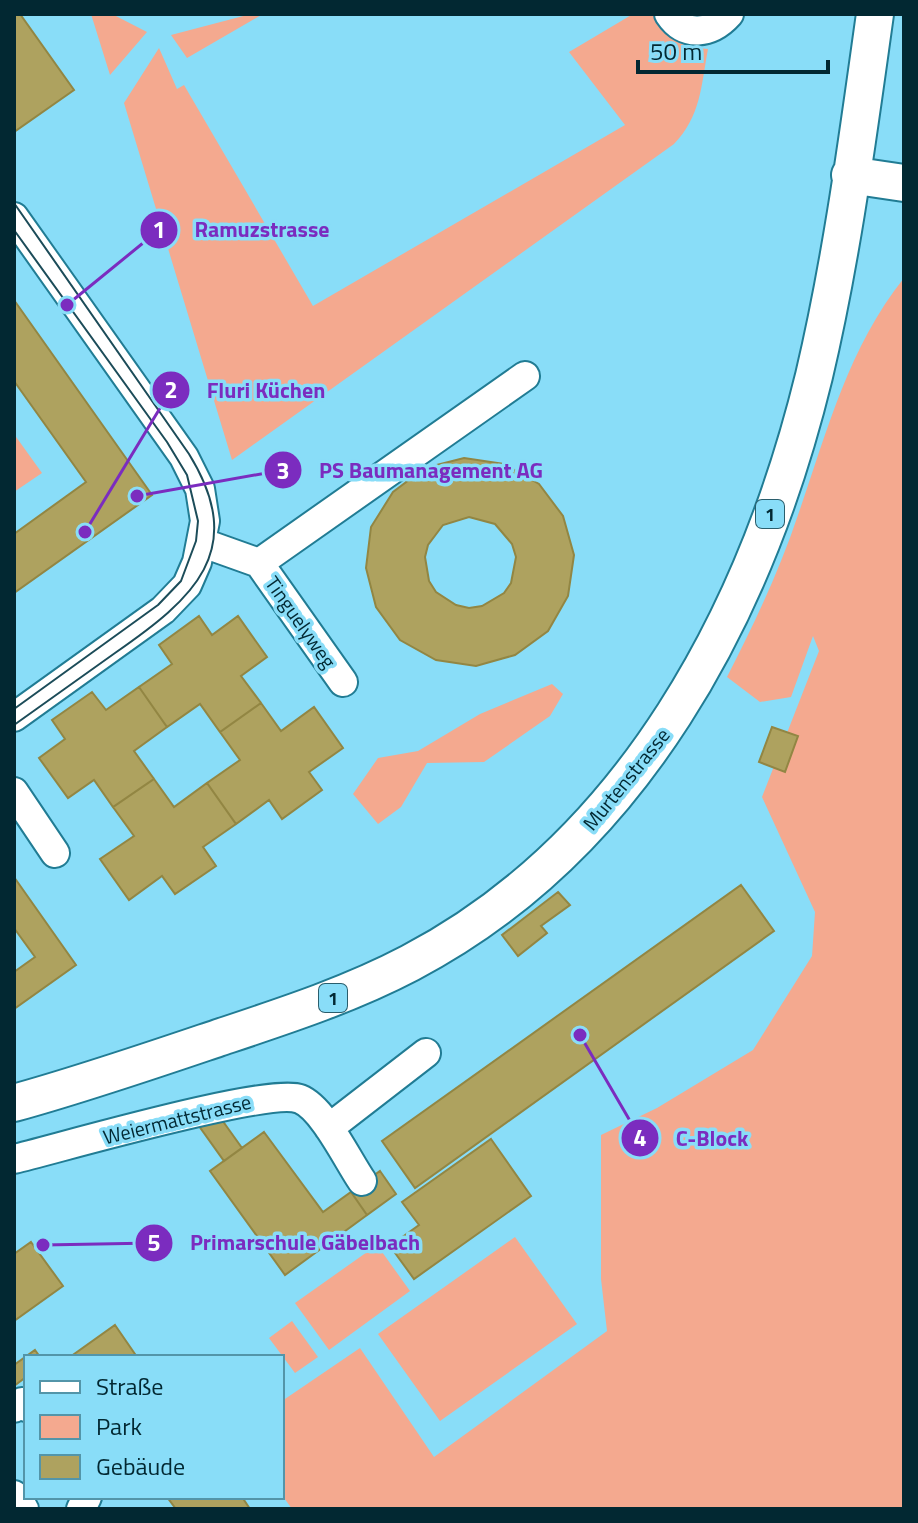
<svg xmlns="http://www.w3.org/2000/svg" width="918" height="1523" font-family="'Titillium Web',sans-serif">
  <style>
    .green { fill: #f4a98f }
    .building { fill: #aea25f; stroke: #928643; stroke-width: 2; fill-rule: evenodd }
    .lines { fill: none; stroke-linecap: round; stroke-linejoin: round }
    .minor-casing { stroke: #217c94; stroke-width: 32 }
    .major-casing { stroke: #217c94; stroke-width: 40 }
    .minor { stroke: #fff; stroke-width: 28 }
    .major { stroke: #fff; stroke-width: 36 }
    .tram { stroke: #1c4c59; stroke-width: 2 }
    .labels { text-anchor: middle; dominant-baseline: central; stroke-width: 7; stroke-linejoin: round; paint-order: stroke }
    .shield { fill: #89ddf8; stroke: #2a5e6d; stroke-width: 2 }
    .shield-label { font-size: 18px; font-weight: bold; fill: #022832 }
    .street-label { font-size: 20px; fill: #022832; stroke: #89ddf8 }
    .leader { fill: none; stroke: #7b2cbf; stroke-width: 3 }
    .callout-dot { fill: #7b2cbf; stroke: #89ddf8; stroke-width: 3 }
    .mark-label { font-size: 24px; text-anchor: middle; font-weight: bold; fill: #fff }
    .callout-label { font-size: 22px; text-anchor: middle; font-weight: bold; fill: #7b2cbf; stroke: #89ddf8; stroke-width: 7; stroke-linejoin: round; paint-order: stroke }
  </style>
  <rect width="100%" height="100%" fill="#89ddf8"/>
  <path class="green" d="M91,14H112L147,32L110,75Z
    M251,14H263L187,58L171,35Z
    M633,14H657C663,41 683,47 708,49C701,86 701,116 674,144L232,460L124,103L159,48L177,89L184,85L313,306L625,125L569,52Z
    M904,278V1509H292L282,1495V1401L360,1348L434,1457L607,1331L601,1279V1135L657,1108L753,1050L812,956L815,912L762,797L819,651L813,636L791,697L760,702L727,677C754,624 779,572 798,515C827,432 848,348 904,278Z
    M14,434L42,473L14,492Z
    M552,684L563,694L550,716L484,762L427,763L401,807L378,824L353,794L378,758L418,751L480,714Z
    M515,1237L577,1324L440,1421L378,1334Z
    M377,1245L410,1291L329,1350L295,1303Z
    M292,1321L318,1357L295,1373L269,1338Z"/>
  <path class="building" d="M14,14H20L74,90L14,132Z
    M14,300L152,495L14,593V534L86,482L14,381Z
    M464,458L504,464L539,484L563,516L574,555L568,596L548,631L515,655L476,666L436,660L400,640L376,607L366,568L371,527L393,492L425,468ZM469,517L495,524L512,544L516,557L511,583L504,593L482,606L469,608L456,605L436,592L429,581L425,557L428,545L443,525Z
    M199,616L212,635L238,616L267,657L241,676L261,703L220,732L200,704L167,727L139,687L172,664L159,645Z
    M139,687L167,727L134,751L154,779L113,807L94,780L68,798L39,758L65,739L52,720L92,692L106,710Z
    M261,703L281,731L314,707L343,748L309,772L322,790L282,819L269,800L236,824L207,783L240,760L220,732Z
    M772,727L798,736L785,772L759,762Z
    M154,779L174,807L207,783L236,824L203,847L216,866L175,894L162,876L129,900L100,859L134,836L113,807Z
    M14,877L76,965L14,1009V972L35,957L14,928Z
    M741,885L774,931L415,1188L382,1141Z
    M558,892L570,905L541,926L547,933L518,956L502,935Z
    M222,1120L242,1148L224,1161L199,1126Z
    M264,1132L323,1212L351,1192L367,1215L285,1275L210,1171Z
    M491,1139L531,1196L414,1279L390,1246L419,1225L402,1202Z
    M380,1171L396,1194L367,1215L351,1192Z
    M31,1242L63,1286L14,1321V1254Z
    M115,1325L137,1357H70Z
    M35,1350L40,1357H26V1377L14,1386V1365Z
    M167,1497H242L250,1509H176Z"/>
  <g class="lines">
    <defs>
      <path id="minor" d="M669,14C685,38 711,34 729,14
        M14,217L184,457L200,489L205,521L197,562L187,585L163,610L14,717
        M203,543L259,563
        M259,563L525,376
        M259,563L343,682
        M14,792L55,853
        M329,1128L426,1053
        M14,1159C60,1148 268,1087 300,1099C323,1108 347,1159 362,1181
        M14,1408L22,1402L26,1407
        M14,1495L24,1509
        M81,1509L87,1497"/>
      <path id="major" d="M850,175L904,183
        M14,1103C83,1084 150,1061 218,1038C284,1016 349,995 410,963C633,846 756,613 814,376C842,258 858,135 875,14"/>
    </defs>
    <use href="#minor" class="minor-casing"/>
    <use href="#major" class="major-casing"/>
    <use href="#minor" class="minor"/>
    <use href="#major" class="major"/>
    <path class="tram" d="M14,203L189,454C249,551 193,599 115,653C81,677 48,701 14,725
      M14,230L167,442L187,475L198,521L196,541L181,581L158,605L14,709"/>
  </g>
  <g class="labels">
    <g class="shield">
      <rect x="756" y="500" width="28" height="28" rx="6"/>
      <rect x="319" y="984" width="28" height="28" rx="6"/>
    </g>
    <g class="shield-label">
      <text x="770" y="514">1</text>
      <text x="333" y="998">1</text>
    </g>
    <g class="street-label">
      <text transform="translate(301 622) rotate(55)">Tinguelyweg</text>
      <text transform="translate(626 779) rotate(-51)">Murtenstrasse</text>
      <text transform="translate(177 1119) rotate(-14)">Weiermattstrasse</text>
    </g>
  </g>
  <path class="leader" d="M67 305L159 230M85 532L171 390M137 496L283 470M580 1035L640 1138M43 1245L154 1243"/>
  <g class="callout-dot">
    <circle cx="67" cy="305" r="8"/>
    <circle cx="85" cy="532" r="8"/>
    <circle cx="137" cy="496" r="8"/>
    <circle cx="580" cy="1035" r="8"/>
    <circle cx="43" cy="1245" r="8"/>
    <circle cx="159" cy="230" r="20"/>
    <circle cx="171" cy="390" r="20"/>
    <circle cx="283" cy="470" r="20"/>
    <circle cx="640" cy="1138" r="20"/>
    <circle cx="154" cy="1243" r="20"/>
  </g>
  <g class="mark-label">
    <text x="159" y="238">1</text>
    <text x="171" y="398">2</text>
    <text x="283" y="479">3</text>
    <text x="640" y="1146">4</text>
    <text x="154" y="1251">5</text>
  </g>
  <g class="callout-label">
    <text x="262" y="237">Ramuzstrasse</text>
    <text x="266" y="398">Fluri Küchen</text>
    <text x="431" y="478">PS Baumanagement AG</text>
    <text x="712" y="1146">C-Block</text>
    <text x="305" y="1250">Primarschule Gäbelbach</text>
  </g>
  <rect width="918" height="1523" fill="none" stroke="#022832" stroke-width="32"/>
  <rect x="24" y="1355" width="260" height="144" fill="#89ddf8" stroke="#5395a9" stroke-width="2"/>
  <rect x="40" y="1381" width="40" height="12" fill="#ffffff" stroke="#5395a9" stroke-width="2"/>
  <text x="96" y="1395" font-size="24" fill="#022832">Straße</text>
  <rect x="40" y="1415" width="40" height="24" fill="#f4a98f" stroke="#5395a9" stroke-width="2"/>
  <text x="96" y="1435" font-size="24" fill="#022832">Park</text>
  <rect x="40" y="1455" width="40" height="24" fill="#aea25f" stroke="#5395a9" stroke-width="2"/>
  <text x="96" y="1475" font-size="24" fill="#022832">Gebäude</text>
  <path d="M638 60v12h190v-12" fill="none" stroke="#022832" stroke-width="4"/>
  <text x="650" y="60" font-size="24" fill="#022832" stroke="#89ddf8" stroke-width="6" paint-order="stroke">50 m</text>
</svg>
